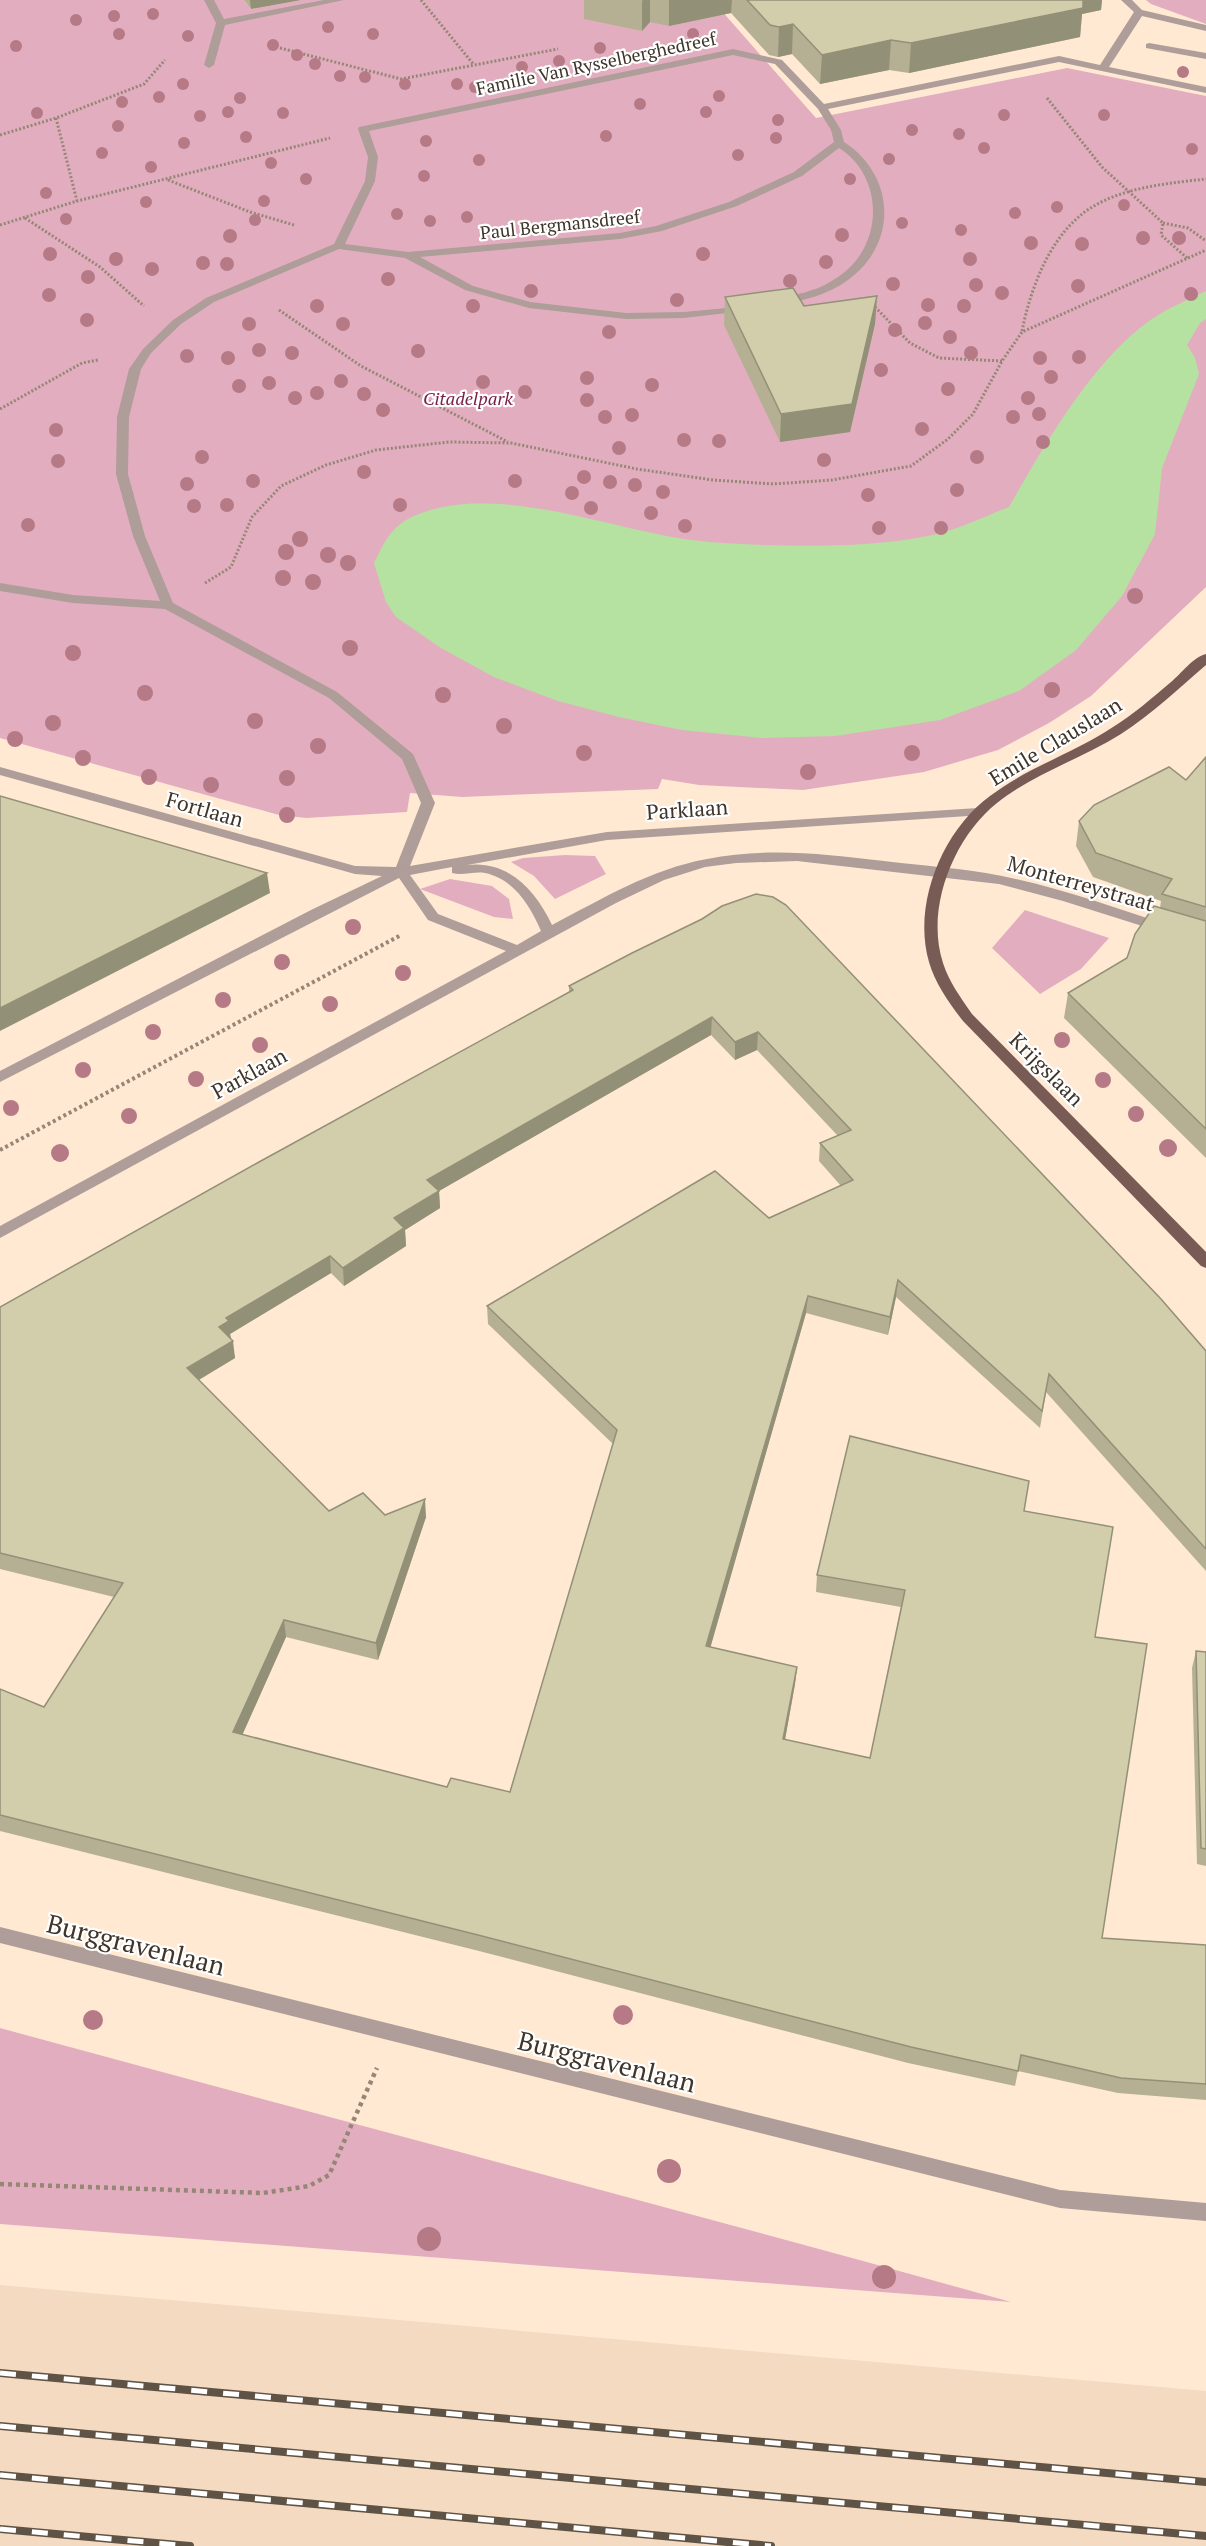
<svg xmlns="http://www.w3.org/2000/svg" width="1206" height="2546" font-family="'PT Serif',serif">
  <style>
    .built { fill: #f3dac1 }
    .green { fill: #e2aebf }
    .water { fill: #b6e2a1 }
    .lines { fill: none; stroke-linecap: round; stroke-linejoin: round }
    .path-far2 { stroke: #968676; stroke-width: 3; stroke-dasharray: 2 2; stroke-linecap: butt }
    .path-far1 { stroke: #968676; stroke-width: 4; stroke-dasharray: 3 3; stroke-linecap: butt }
    .path { stroke: #968676; stroke-width: 4.5; stroke-dasharray: 4 4; stroke-linecap: butt }
    .minor { fill: #ae9d99; fill-rule: evenodd }
    .major { fill: #785b55; fill-rule: evenodd }
    .rail-casing { stroke: #5f5346; stroke-width: 8 }
    .rail { stroke: #fff; stroke-width: 5; stroke-dasharray: 16; stroke-linecap: butt }
    .tree { fill: #b67a86 }
    .wall { fill: #b5b093; fill-rule: evenodd }
    .shaded-wall { fill: #939078 }
    .building { fill: #d2cdab; stroke: #939078; stroke-width: 1.5; fill-rule: evenodd }
    .labels { text-anchor: middle; dominant-baseline: central; stroke-width: 4.5; stroke-linejoin: round; paint-order: stroke }
    .far-street-label { font-size: 18px; fill: #3f352a; stroke: #fff }
    .far-park-label { font-size: 18px; font-style: italic; fill: #7a2047; stroke: #fff }
    .street-label { font-size: 21px; fill: #3f352a; stroke: #fff }
    .near-street-label { font-size: 26px; fill: #3f352a; stroke: #fff }
  </style>
  <rect width="100%" height="100%" fill="#ffe9d3"/>
  <path class="built" d="M0,2285L1206,2391V2546H0Z"/>
  <path class="green" d="M0,0H244L251,9L301,0H600L650,22L713,1L816,118L1067,68L1206,96V587L1091,696L1049,723L998,750L924,772L803,790L699,785L662,779L658,789L462,797L410,793L407,812L306,818L279,815L0,738Z
    M1146,0H1206V24L1151,4Z
    M565,855L595,856L606,874L555,899L534,876L511,862L523,858Z
    M450,879L492,886L509,899L513,919L494,917L420,889Z
    M1025,910L1109,938L1081,969L1040,994L992,948Z
    M0,2028C337,2120 674,2208 1011,2302L0,2224Z"/>
  <path class="water" d="M1206,291V319L1200,323L1187,345L1195,358L1199,374L1162,468L1155,534L1122,596L1076,650L1019,691L940,720L835,736L762,738L682,730L619,717L558,701L494,677L441,648L396,617L386,602L374,563C385,542 390,527 414,516C494,481 608,529 691,540C715,543 740,544 764,545C813,547 880,546 928,536C955,531 983,517 1009,507C1044,446 1091,363 1149,321C1166,309 1187,300 1206,291Z"/>
  <g class="lines">
    <path class="path-far2" d="M421,0L474,65
      M280,48L401,79L558,49
      M1047,98L1102,167L1163,223L1161,235L1187,258
      M56,118L77,201
      M0,135L56,118L144,84L165,60
      M168,180L250,212L294,225
      M25,218L100,267L144,306
      M1163,223L1188,228L1206,241
      M0,225L77,201L330,138
      M875,307L910,343L939,358L1002,361
      M279,310L361,366L508,442
      M1022,331C1031,286 1052,230 1094,206C1126,187 1170,183 1206,179
      M0,409L82,363L98,360
      M205,583L231,567L252,517L281,486L326,465L376,450L449,442L511,443L637,469L713,480L773,484L832,480L911,466L948,439L973,414L1002,361L1022,332L1206,250"/>
    <path class="path-far1" d="M0,1150L401,935"/>
    <path class="path" d="M0,2184L263,2193L309,2186L329,2175L377,2068"/>
    <path class="minor" d="M204,0H214L224,19L324,0H344L225,25L214,65L209,68L204,65L216,23Z
      M1121,0H1132L1142,10L1206,25V31L1142,16L1109,67L1206,87V93L1059,62L828,109L841,130L844,142C895,175 899,243 848,280C828,295 803,300 780,306L775,303C783,296 798,295 809,291C820,288 829,283 838,277C884,247 885,177 839,148L802,176L737,206L662,231L620,239L420,257L473,286L530,302L626,313L684,312L748,306V310L744,311L684,318L626,319L529,308L465,290L405,258L339,249L214,302L181,324L151,353L141,369L129,417L128,474L145,536L173,603L337,692L413,754L435,803L410,866L607,832L978,808L983,809L985,812L983,815L607,840L467,865C509,860 536,891 552,925C602,899 651,869 707,859C765,847 825,854 884,861C923,866 963,868 1002,876C1058,887 1113,907 1168,925L1170,928L1168,931H1158L1063,901L999,884L797,861L736,863L705,867L664,880L616,903L0,1238V1226L506,951L428,920L399,878L0,1082V1071L311,910L382,876L355,874L0,775V767L355,866L396,867L421,803L402,759L329,698L165,609L73,603L0,591V583L73,595L160,601L133,536L116,474L117,417L129,369L143,349L173,320L206,298L334,244L365,181L368,157L358,129L359,127L733,49L782,60L824,104L1059,56L1100,65L1134,12ZM733,55L775,64L818,109L831,130L834,142L794,172L729,202L656,226L620,233L408,252L345,244L375,181L378,157L369,131ZM452,867V873C463,876 474,871 485,873C514,879 530,906 541,931L517,945L438,914L410,875Z
      M1149,43L1206,53V59L1146,48V44Z
      M0,1927L1060,2190L1206,2203V2221L1060,2208L0,1943Z"/>
    <path class="major" d="M1206,654V665C1179,688 1152,714 1121,734C1081,759 1035,773 997,803C954,837 925,908 943,963C949,982 961,998 972,1014L1206,1252V1268L1201,1266L963,1021C949,1003 935,983 929,962C912,904 943,830 990,796C1028,767 1074,753 1113,727C1134,714 1152,698 1171,682C1181,674 1193,657 1206,654Z"/>
    <defs>
      <path id="rail" d="M0,2373L1206,2482
        M0,2426L1206,2536
        M0,2475L771,2546
        M0,2529L190,2546"/>
    </defs>
    <use href="#rail" class="rail-casing"/>
    <use href="#rail" class="rail"/>
  </g>
  <g class="tree">
    <circle cx="153" cy="14" r="6"/>
    <circle cx="114" cy="16" r="6"/>
    <circle cx="76" cy="20" r="6"/>
    <circle cx="328" cy="27" r="6"/>
    <circle cx="119" cy="34" r="6"/>
    <circle cx="373" cy="34" r="6"/>
    <circle cx="693" cy="34" r="6"/>
    <circle cx="188" cy="36" r="6"/>
    <circle cx="273" cy="45" r="6"/>
    <circle cx="16" cy="46" r="6"/>
    <circle cx="600" cy="48" r="6"/>
    <circle cx="297" cy="55" r="6"/>
    <circle cx="559" cy="61" r="6"/>
    <circle cx="315" cy="64" r="6"/>
    <circle cx="522" cy="67" r="6"/>
    <circle cx="1183" cy="72" r="6"/>
    <circle cx="340" cy="76" r="6"/>
    <circle cx="365" cy="77" r="6"/>
    <circle cx="183" cy="84" r="6"/>
    <circle cx="405" cy="84" r="6"/>
    <circle cx="457" cy="84" r="6"/>
    <circle cx="475" cy="87" r="6"/>
    <circle cx="719" cy="96" r="6"/>
    <circle cx="159" cy="97" r="6"/>
    <circle cx="240" cy="98" r="6"/>
    <circle cx="122" cy="102" r="6"/>
    <circle cx="640" cy="104" r="6"/>
    <circle cx="228" cy="112" r="6"/>
    <circle cx="706" cy="112" r="6"/>
    <circle cx="37" cy="113" r="6"/>
    <circle cx="283" cy="113" r="6"/>
    <circle cx="1004" cy="115" r="6"/>
    <circle cx="1104" cy="115" r="6"/>
    <circle cx="200" cy="116" r="6"/>
    <circle cx="778" cy="120" r="6"/>
    <circle cx="118" cy="126" r="6"/>
    <circle cx="912" cy="130" r="6"/>
    <circle cx="959" cy="134" r="6"/>
    <circle cx="606" cy="136" r="6"/>
    <circle cx="246" cy="137" r="6"/>
    <circle cx="776" cy="138" r="6"/>
    <circle cx="426" cy="141" r="6"/>
    <circle cx="184" cy="143" r="6"/>
    <circle cx="984" cy="148" r="6"/>
    <circle cx="1192" cy="149" r="6"/>
    <circle cx="102" cy="153" r="6"/>
    <circle cx="738" cy="155" r="6"/>
    <circle cx="889" cy="159" r="6"/>
    <circle cx="479" cy="160" r="6"/>
    <circle cx="271" cy="163" r="6"/>
    <circle cx="151" cy="167" r="6"/>
    <circle cx="424" cy="176" r="6"/>
    <circle cx="306" cy="179" r="6"/>
    <circle cx="850" cy="179" r="6"/>
    <circle cx="46" cy="193" r="6"/>
    <circle cx="264" cy="201" r="6"/>
    <circle cx="146" cy="202" r="6"/>
    <circle cx="1124" cy="205" r="6"/>
    <circle cx="1057" cy="207" r="6"/>
    <circle cx="1015" cy="213" r="6"/>
    <circle cx="397" cy="214" r="6"/>
    <circle cx="467" cy="217" r="6"/>
    <circle cx="66" cy="219" r="6"/>
    <circle cx="255" cy="220" r="6"/>
    <circle cx="430" cy="221" r="6"/>
    <circle cx="902" cy="223" r="6"/>
    <circle cx="961" cy="230" r="6"/>
    <circle cx="842" cy="235" r="7"/>
    <circle cx="230" cy="236" r="7"/>
    <circle cx="1143" cy="238" r="7"/>
    <circle cx="1179" cy="238" r="7"/>
    <circle cx="1031" cy="243" r="7"/>
    <circle cx="1082" cy="244" r="7"/>
    <circle cx="50" cy="254" r="7"/>
    <circle cx="703" cy="254" r="7"/>
    <circle cx="116" cy="259" r="7"/>
    <circle cx="970" cy="259" r="7"/>
    <circle cx="826" cy="262" r="7"/>
    <circle cx="203" cy="263" r="7"/>
    <circle cx="227" cy="264" r="7"/>
    <circle cx="152" cy="269" r="7"/>
    <circle cx="88" cy="277" r="7"/>
    <circle cx="388" cy="279" r="7"/>
    <circle cx="790" cy="281" r="7"/>
    <circle cx="893" cy="284" r="7"/>
    <circle cx="976" cy="285" r="7"/>
    <circle cx="1078" cy="286" r="7"/>
    <circle cx="531" cy="291" r="7"/>
    <circle cx="1002" cy="293" r="7"/>
    <circle cx="1191" cy="294" r="7"/>
    <circle cx="49" cy="295" r="7"/>
    <circle cx="677" cy="300" r="7"/>
    <circle cx="928" cy="305" r="7"/>
    <circle cx="317" cy="306" r="7"/>
    <circle cx="473" cy="306" r="7"/>
    <circle cx="964" cy="306" r="7"/>
    <circle cx="87" cy="320" r="7"/>
    <circle cx="925" cy="323" r="7"/>
    <circle cx="249" cy="324" r="7"/>
    <circle cx="343" cy="324" r="7"/>
    <circle cx="895" cy="330" r="7"/>
    <circle cx="609" cy="332" r="7"/>
    <circle cx="950" cy="337" r="7"/>
    <circle cx="259" cy="350" r="7"/>
    <circle cx="418" cy="351" r="7"/>
    <circle cx="292" cy="353" r="7"/>
    <circle cx="971" cy="353" r="7"/>
    <circle cx="187" cy="356" r="7"/>
    <circle cx="1079" cy="357" r="7"/>
    <circle cx="228" cy="358" r="7"/>
    <circle cx="1040" cy="358" r="7"/>
    <circle cx="881" cy="370" r="7"/>
    <circle cx="1051" cy="377" r="7"/>
    <circle cx="587" cy="378" r="7"/>
    <circle cx="341" cy="381" r="7"/>
    <circle cx="483" cy="382" r="7"/>
    <circle cx="269" cy="383" r="7"/>
    <circle cx="652" cy="385" r="7"/>
    <circle cx="239" cy="386" r="7"/>
    <circle cx="948" cy="389" r="7"/>
    <circle cx="525" cy="392" r="7"/>
    <circle cx="317" cy="393" r="7"/>
    <circle cx="364" cy="394" r="7"/>
    <circle cx="295" cy="398" r="7"/>
    <circle cx="1028" cy="398" r="7"/>
    <circle cx="587" cy="400" r="7"/>
    <circle cx="383" cy="410" r="7"/>
    <circle cx="1039" cy="414" r="7"/>
    <circle cx="632" cy="415" r="7"/>
    <circle cx="605" cy="417" r="7"/>
    <circle cx="1013" cy="417" r="7"/>
    <circle cx="922" cy="429" r="7"/>
    <circle cx="56" cy="430" r="7"/>
    <circle cx="684" cy="440" r="7"/>
    <circle cx="719" cy="441" r="7"/>
    <circle cx="1043" cy="442" r="7"/>
    <circle cx="619" cy="448" r="7"/>
    <circle cx="202" cy="457" r="7"/>
    <circle cx="977" cy="457" r="7"/>
    <circle cx="824" cy="460" r="7"/>
    <circle cx="58" cy="461" r="7"/>
    <circle cx="364" cy="472" r="7"/>
    <circle cx="584" cy="477" r="7"/>
    <circle cx="253" cy="481" r="7"/>
    <circle cx="515" cy="481" r="7"/>
    <circle cx="610" cy="482" r="7"/>
    <circle cx="187" cy="484" r="7"/>
    <circle cx="635" cy="485" r="7"/>
    <circle cx="957" cy="490" r="7"/>
    <circle cx="663" cy="492" r="7"/>
    <circle cx="572" cy="493" r="7"/>
    <circle cx="868" cy="495" r="7"/>
    <circle cx="227" cy="505" r="7"/>
    <circle cx="400" cy="505" r="7"/>
    <circle cx="194" cy="506" r="7"/>
    <circle cx="591" cy="508" r="7"/>
    <circle cx="651" cy="513" r="7"/>
    <circle cx="28" cy="525" r="7"/>
    <circle cx="685" cy="526" r="7"/>
    <circle cx="879" cy="528" r="7"/>
    <circle cx="941" cy="528" r="7"/>
    <circle cx="300" cy="539" r="8"/>
    <circle cx="286" cy="552" r="8"/>
    <circle cx="328" cy="555" r="8"/>
    <circle cx="348" cy="563" r="8"/>
    <circle cx="283" cy="578" r="8"/>
    <circle cx="313" cy="582" r="8"/>
    <circle cx="1135" cy="596" r="8"/>
    <circle cx="350" cy="648" r="8"/>
    <circle cx="73" cy="653" r="8"/>
    <circle cx="1052" cy="690" r="8"/>
    <circle cx="145" cy="693" r="8"/>
    <circle cx="443" cy="695" r="8"/>
    <circle cx="255" cy="721" r="8"/>
    <circle cx="53" cy="723" r="8"/>
    <circle cx="504" cy="726" r="8"/>
    <circle cx="15" cy="739" r="8"/>
    <circle cx="318" cy="746" r="8"/>
    <circle cx="584" cy="753" r="8"/>
    <circle cx="912" cy="753" r="8"/>
    <circle cx="83" cy="758" r="8"/>
    <circle cx="808" cy="772" r="8"/>
    <circle cx="149" cy="777" r="8"/>
    <circle cx="287" cy="778" r="8"/>
    <circle cx="211" cy="785" r="8"/>
    <circle cx="287" cy="815" r="8"/>
    <circle cx="353" cy="927" r="8"/>
    <circle cx="282" cy="962" r="8"/>
    <circle cx="403" cy="973" r="8"/>
    <circle cx="223" cy="1000" r="8"/>
    <circle cx="330" cy="1004" r="8"/>
    <circle cx="153" cy="1032" r="8"/>
    <circle cx="1062" cy="1040" r="8"/>
    <circle cx="260" cy="1045" r="8"/>
    <circle cx="83" cy="1070" r="8"/>
    <circle cx="196" cy="1079" r="8"/>
    <circle cx="1103" cy="1080" r="8"/>
    <circle cx="11" cy="1108" r="8"/>
    <circle cx="1136" cy="1114" r="8"/>
    <circle cx="129" cy="1116" r="8"/>
    <circle cx="1168" cy="1148" r="9"/>
    <circle cx="60" cy="1153" r="9"/>
    <circle cx="623" cy="2015" r="10"/>
    <circle cx="93" cy="2020" r="10"/>
    <circle cx="669" cy="2171" r="12"/>
    <circle cx="429" cy="2239" r="12"/>
    <circle cx="884" cy="2277" r="12"/>
  </g>
  <path class="wall" d="M244,0H301L251,9Z
    M584,0H1102L1101,10L1082,14L1080,37L909,73L889,70L820,84L792,54L778,57L769,55L731,13L669,26L650,22L642,31L584,19Z
    M877,296L875,324L850,432L780,442L724,325L725,297L804,306Z
    M1206,757V1158L1064,1018L1068,993L1127,958L1160,908L1161,901L1093,877L1076,846L1079,821L1186,780Z
    M702,919L1206,1351V1571L1046,1392L1040,1428L896,1297L888,1335L806,1313L710,1647L797,1667L795,1684L785,1740L870,1758L901,1607L816,1592L817,1575L1024,1511L1095,1637L1102,1938L1206,1945V2100L1118,2093L1018,2071L1015,2086L908,2063L479,1951L0,1831V1689L44,1707L114,1597L0,1569V1307L569,993V986ZM711,1035L735,1060L757,1050L838,1136L820,1143L819,1161L841,1186L769,1218L487,1306L488,1324L613,1444L510,1792L447,1787L242,1735L286,1637L378,1660L426,1517L329,1511L199,1380L235,1358L230,1334L331,1273L344,1286L406,1246L405,1230L440,1208L439,1191Z
    M1196,1651L1206,1652V1866L1197,1864L1192,1668Z"/>
  <path class="shaded-wall" d="M250,0H301L251,9Z
    M643,0H650V22L642,31V1Z
    M669,0H732L731,13L669,26Z
    M1082,0H1102L1101,10L1082,14L1080,37L909,73L911,43Z
    M793,24L792,54L778,57L779,27Z
    M891,40L889,70L820,84L822,55Z
    M877,296L875,324L850,432L780,442L781,414Z
    M267,873L270,893L0,1031V1008Z
    M712,1017L711,1035L439,1191L440,1208L405,1230L406,1246L344,1286L343,1268L394,1218L427,1180Z
    M758,1032L757,1050L735,1060V1042Z
    M330,1256L331,1273L230,1334L231,1339L219,1327L226,1318Z
    M898,1280L896,1297L888,1335L890,1317Z
    M808,1296L806,1313L706,1663V1646Z
    M233,1341L235,1358L190,1385L187,1368Z
    M425,1499L426,1517L378,1660L376,1643Z
    M284,1620L286,1637L236,1749L233,1732Z
    M797,1667L795,1684L782,1756L783,1739Z"/>
  <path class="building" d="M747,0H1083V8L911,43L891,40L822,55L793,24L779,27L770,25Z
    M793,288L804,306L877,296L852,404L781,414L725,297Z
    M1206,757V907L1162,894L1172,879L1096,853L1079,821L1094,805L1169,767L1186,780Z
    M0,796L267,873L0,1008Z
    M756,894L773,897L786,905L1161,1299L1206,1351V1549L1049,1374L1042,1411L898,1280L890,1317L808,1296L706,1646L797,1667L783,1739L870,1758L905,1590L817,1575L850,1436L1029,1481L1024,1511L1113,1527L1095,1637L1147,1644L1102,1938L1206,1945V2084L1121,2078L1021,2055L1018,2071L911,2047L478,1935L0,1815V1689L44,1707L123,1583L0,1553V1307L259,1162L573,990L569,986L632,953L702,919L722,906ZM712,1017L735,1042L758,1032L851,1130L820,1143L853,1180L769,1218L715,1171L487,1306L617,1430L510,1792L451,1778L447,1787L233,1732L284,1620L376,1643L425,1499L385,1515L363,1493L329,1511L187,1368L233,1341L219,1327L229,1321L226,1318L330,1256L343,1268L404,1228L394,1218L439,1191L427,1180Z
    M1154,906L1206,921V1129L1068,993L1127,958L1135,934Z
    M1196,1651L1206,1652V1849L1201,1848Z"/>
  <g class="labels">
    <g class="far-street-label">
      <text transform="translate(596 63) rotate(-12)">Familie Van Rysselberghedreef</text>
      <text transform="translate(560 224) rotate(-6)">Paul Bergmansdreef</text>
    </g>
    <g class="far-park-label">
      <text x="468" y="398">Citadelpark</text>
    </g>
    <g class="street-label">
      <text transform="translate(1055 741) rotate(-31)">Emile Clauslaan</text>
      <text transform="translate(205 809) rotate(16)">Fortlaan</text>
      <text transform="translate(687 809) rotate(-4)">Parklaan</text>
      <text transform="translate(1081 883) rotate(16)">Monterreystraat</text>
      <text transform="translate(1047 1069) rotate(45)">Krijgslaan</text>
      <text transform="translate(249 1073) rotate(-29)">Parklaan</text>
    </g>
    <g class="near-street-label">
      <text transform="translate(136 1944) rotate(14)">Burggravenlaan</text>
      <text transform="translate(607 2061) rotate(14)">Burggravenlaan</text>
    </g>
  </g>
</svg>
